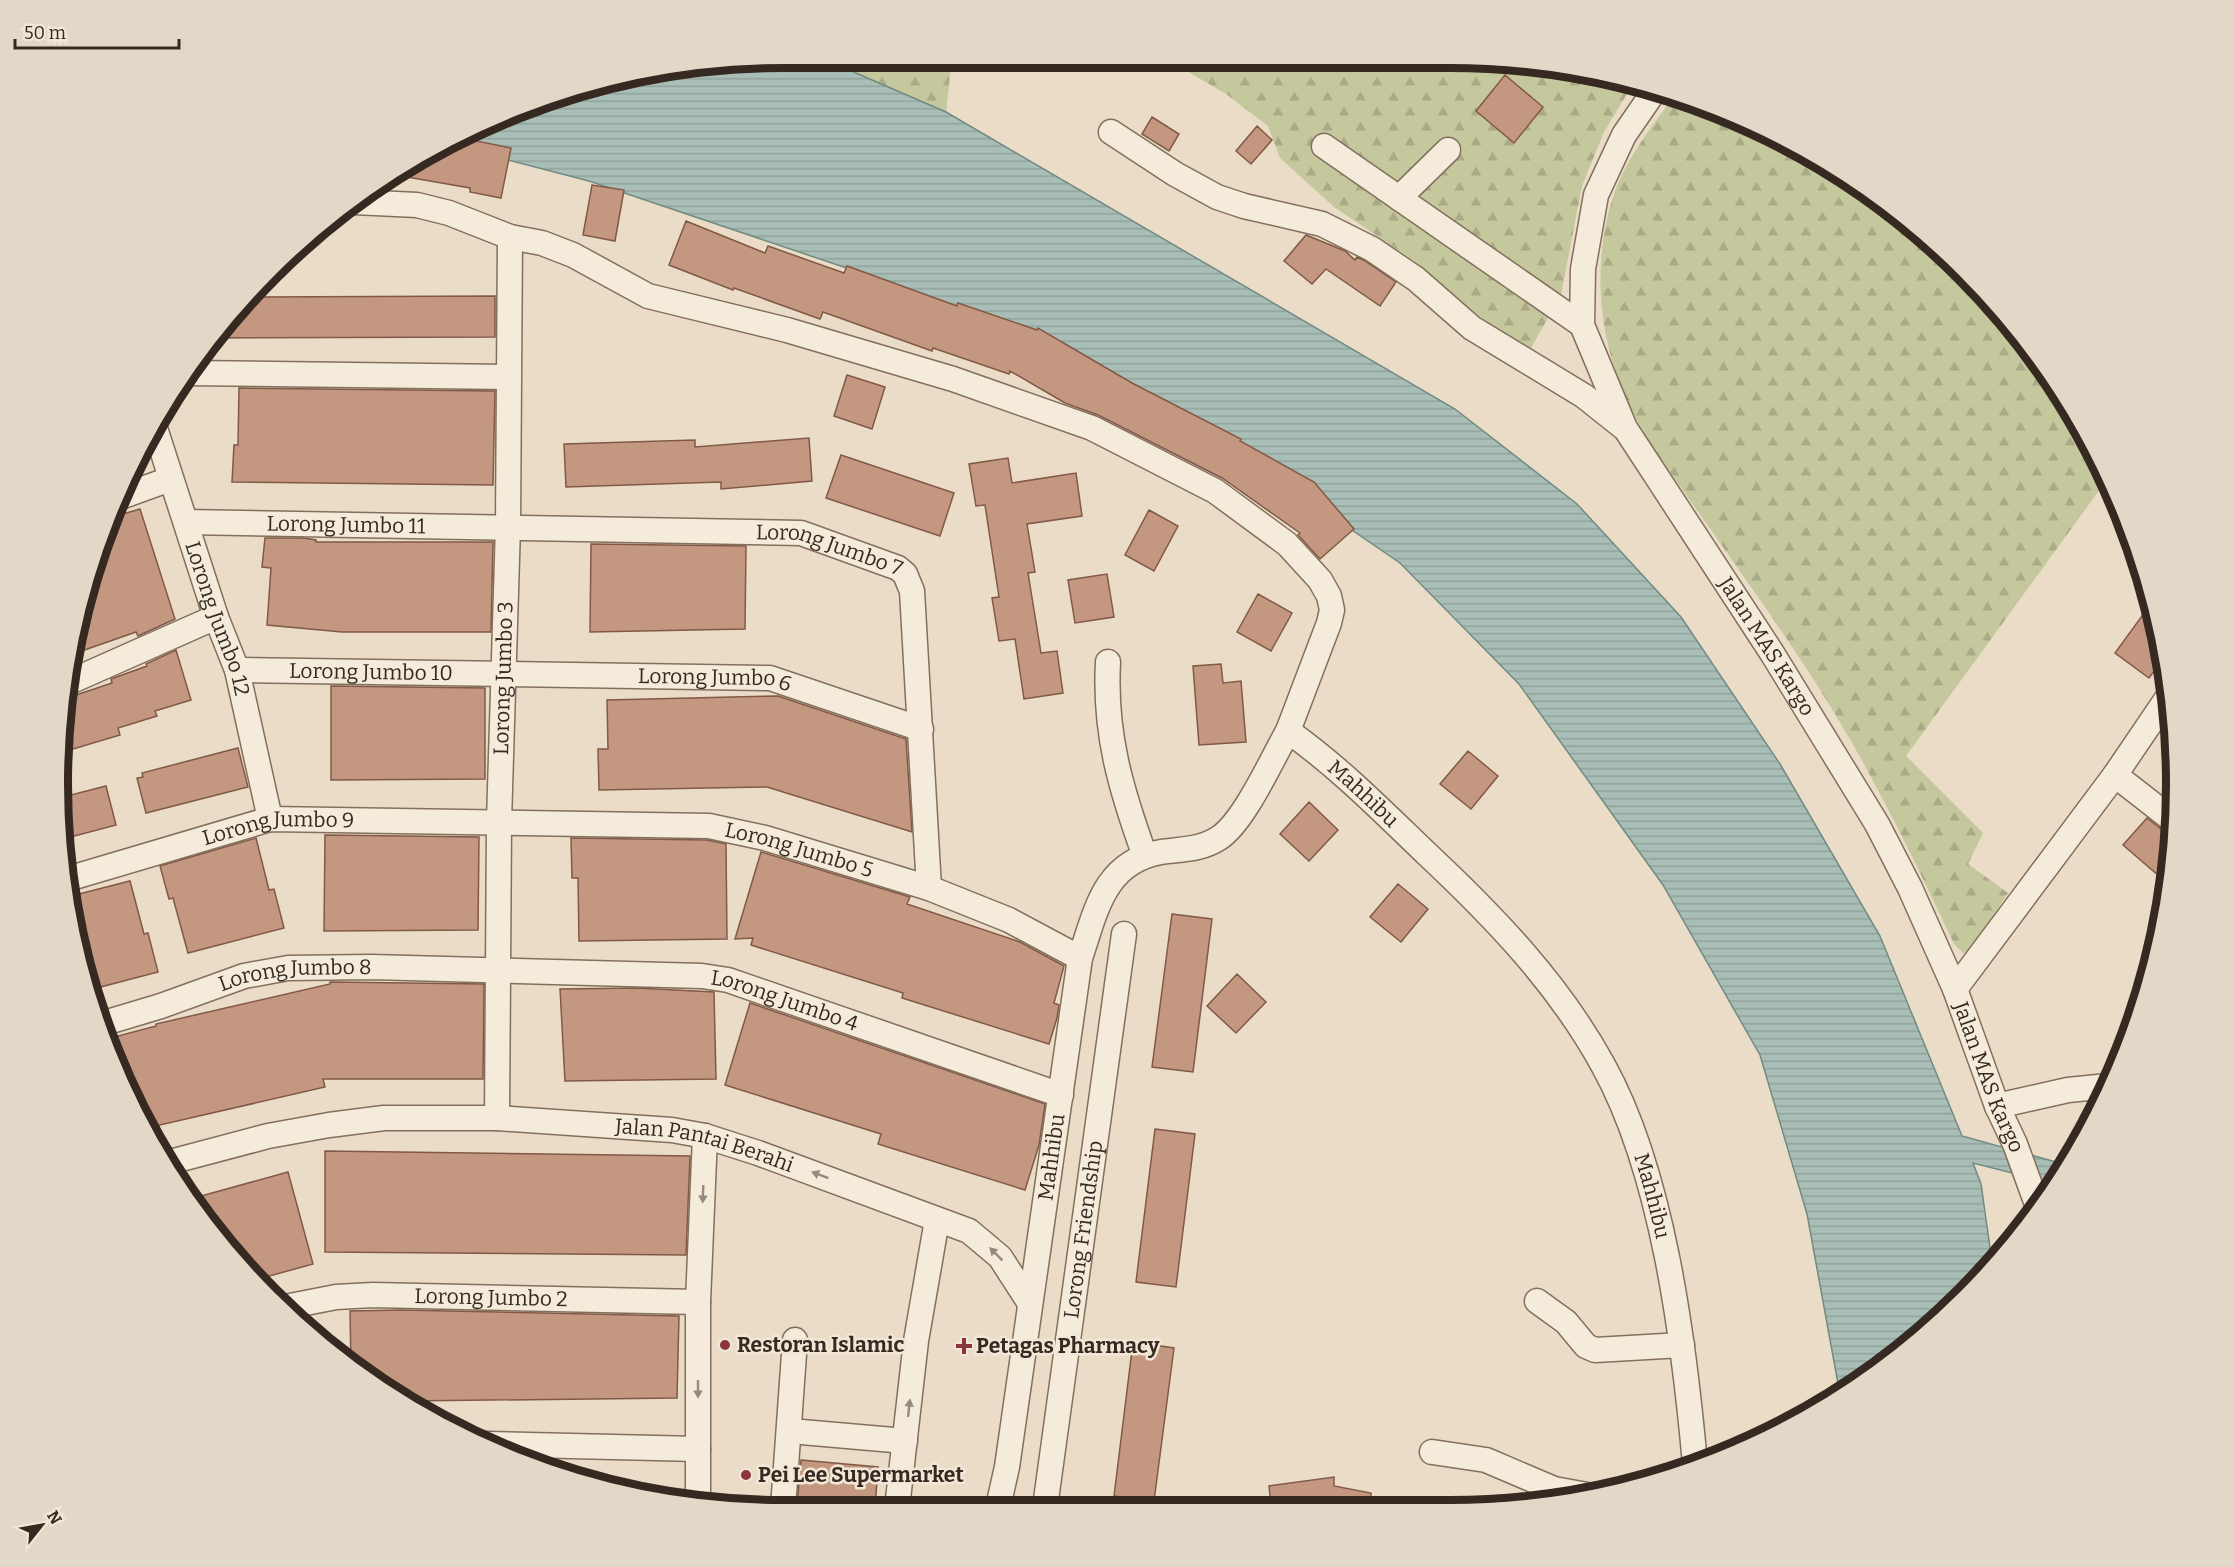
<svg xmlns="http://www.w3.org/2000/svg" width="2233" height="1567" font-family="Bitter,serif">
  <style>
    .forest { fill: url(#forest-firs) }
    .water { fill: url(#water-rules); stroke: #708b82; stroke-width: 1.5 }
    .building { fill: #c49781; stroke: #805947; stroke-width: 1.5 }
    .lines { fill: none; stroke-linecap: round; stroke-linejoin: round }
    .minor-casing { stroke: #836f5e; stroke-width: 27 }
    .minor { stroke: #f5ebda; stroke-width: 24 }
    .oneway { fill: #958a7e }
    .poi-dot { fill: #8c353d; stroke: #f2e7d6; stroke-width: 2 }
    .labels { text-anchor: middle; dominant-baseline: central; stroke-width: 5; stroke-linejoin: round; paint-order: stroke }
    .street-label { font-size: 21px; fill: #352921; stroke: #f2e7d6 }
    .poi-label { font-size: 21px; font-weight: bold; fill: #352921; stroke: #f2e7d6; text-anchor: start }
    .rim { fill: none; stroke: #352921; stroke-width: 8 }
  </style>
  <defs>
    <pattern id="forest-firs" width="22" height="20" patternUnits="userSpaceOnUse" patternTransform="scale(1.5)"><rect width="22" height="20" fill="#c5c79c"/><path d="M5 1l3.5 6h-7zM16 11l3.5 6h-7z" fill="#aaab86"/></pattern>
    <pattern id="water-rules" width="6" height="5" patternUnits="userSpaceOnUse" patternTransform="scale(1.5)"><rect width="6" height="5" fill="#a8beb6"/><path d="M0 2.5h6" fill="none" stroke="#91a39c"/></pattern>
  </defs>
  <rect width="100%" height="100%" fill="#eadcc7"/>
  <path class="forest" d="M819,57H952L946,112Z
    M1163,57H1450L1592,71L1633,84L1604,132L1582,186L1561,295L1531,348L1488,323L1413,260L1334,207L1280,158L1268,126L1226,94Z
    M1674,96L1727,112L1812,154L1892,207L1995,304L2078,420L2106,481L1906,756L1983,833L1968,864L2008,893L1970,951L1963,953L1954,944C1913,857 1871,770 1819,688C1783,631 1743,576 1704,520C1681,487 1656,455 1637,420C1600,353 1590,272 1612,200C1624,161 1651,128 1674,96Z"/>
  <path class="water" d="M783,57H819L946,112L1455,409L1577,504L1681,617L1780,764L1880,936L1962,1136L2056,1162L2069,1156L2052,1183L1973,1163L1981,1184L1992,1262L1929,1329L1839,1389L1807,1214L1760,1055L1663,885L1519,684L1400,563L1209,432L882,280L589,181L446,144L505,112L595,82Z"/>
  <path class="building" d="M1505,75L1543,107L1514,143L1476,111Z
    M1152,117L1179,134L1169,151L1142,134Z
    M1257,126L1272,140L1251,164L1236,151Z
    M464,134L477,137L476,141L511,148L501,198L470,192V188L389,174Z
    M592,185L624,190L615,241L583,235Z
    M686,221L765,253L768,246L844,273L847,266L957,306L958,303L1037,330L1038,328L1132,383L1241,439L1240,441L1314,482L1354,529L1320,559L1298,535L1300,533L1222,478L1098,415L1065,403L1010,371L1009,374L933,348L932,351L823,312L820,319L734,288L733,290L669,265Z
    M1306,235L1345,251L1355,260L1357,257L1365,261L1396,282L1380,306L1326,269L1312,284L1284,261Z
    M495,296V337L213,338L246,297Z
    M847,375L885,387L872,429L834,416Z
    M239,388L495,391L493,485L232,482L234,445H238Z
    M809,438L812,481L721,489V482L566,487L564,444L695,440V447Z
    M841,455L954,493L940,536L826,498Z
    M1008,458L1012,483L1076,473L1082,516L1027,524L1035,572L1028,573L1041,653L1057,651L1063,693L1024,699L1015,639L999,641L992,598L999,597L985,505L976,506L969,464Z
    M140,509L175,619L138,636L136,632L73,654L109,518Z
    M1149,510L1178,526L1154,571L1125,555Z
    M265,538H303L316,540V542H493L491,632H342L267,625L271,568L262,567Z
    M591,544L746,546L745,629L590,632Z
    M1107,574L1114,617L1075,623L1068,580Z
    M1258,594L1292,613L1271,651L1237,632Z
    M2150,605L2163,659L2149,678L2115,653Z
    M176,650L191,700L155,711L157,716L118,728L120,735L63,752V706L75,702L73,696L112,683L111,679L147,666L146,664Z
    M1221,664L1223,683L1241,681L1246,742L1199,745L1193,666Z
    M331,686L485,688V779L331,780Z
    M778,696L906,739L912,832L767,787L599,790L598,749H608L607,700Z
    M238,748L248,787L146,813L137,778L143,777L142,773Z
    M1468,751L1498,776L1471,809L1440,784Z
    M106,786L116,825L63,839V797Z
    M1309,802L1338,830L1309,861L1280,834Z
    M2147,818L2165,832L2174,835L2166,882L2123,845Z
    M325,835L479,837L478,930L324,931Z
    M256,838L269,890L274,889L284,928L188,953L173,898L169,899L160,866Z
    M571,838L707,840L726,844L727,939L579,941L578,878H572Z
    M761,852L910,897L907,904L1020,942L1064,966L1054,1003L1059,1005L1057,1018L1049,1044L902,998L903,993L751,945L753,938L735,939Z
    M130,881L144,934L148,933L158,972L89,990L82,972L67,897Z
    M1398,884L1428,909L1401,942L1370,917Z
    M1172,914L1212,919L1193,1072L1152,1067Z
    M1237,974L1266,1002L1236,1033L1207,1006Z
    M330,982L484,984L483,1079H323L325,1087L147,1128L132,1105L107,1039L156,1026V1024L330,984Z
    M637,988L714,992L716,1079L565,1081L560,989Z
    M750,1003L1045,1104L1039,1145L1025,1190L878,1144L881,1134L725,1085Z
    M1155,1129L1195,1134L1176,1287L1136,1282Z
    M325,1151L690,1156L686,1255L325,1252Z
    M288,1172L313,1264L255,1280L238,1263L194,1198Z
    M401,1310L679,1316L677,1398L407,1401L351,1366L350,1311Z
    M1133,1342L1174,1348L1154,1501L1114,1496Z
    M801,1460L878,1467L875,1508L797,1506Z
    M1334,1477V1486L1371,1493V1498L1343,1500L1342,1505H1323V1502L1271,1505L1269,1486Z"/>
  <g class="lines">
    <defs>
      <g id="minor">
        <path id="s1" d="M1655,90L1624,135L1596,195L1583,269L1582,325L1625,428L1772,653L1877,824L1910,888L1955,989L1997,1106L2015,1144L2038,1207"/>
        <path d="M1111,132L1175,174L1217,197L1244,206L1322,224L1372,249L1416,279L1472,328L1584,396L1623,427"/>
        <path d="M1324,146L1582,325"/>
        <path d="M1399,198L1448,150"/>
        <path d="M354,202L417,205L449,213L510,237L542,243L573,255L648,296L787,330L953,379L1092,428L1215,491L1287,544L1320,580L1329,596L1332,610L1329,623L1288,731"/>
        <path d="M188,373L508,377"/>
        <path id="s2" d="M153,422L216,617L237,670L270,819"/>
        <path d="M115,499L170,479"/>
        <path id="s3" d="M186,522L801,533L898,568L905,574L912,591L929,888"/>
        <path d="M1108,662C1104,733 1121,790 1145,856"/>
        <path id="s4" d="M237,670L770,678L921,729"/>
        <path d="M65,684L216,617"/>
        <path d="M2115,775L2170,694"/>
        <path id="s5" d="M64,880L270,819L709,826L765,838L929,888L1009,920L1080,958"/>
        <path d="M1955,989L2115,775L2174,821"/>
        <path id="s6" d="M101,1024L161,1006L244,976L288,968L371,967L702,976L728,980L1061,1095"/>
        <path d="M1997,1106L2068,1090L2108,1086"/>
        <path id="s7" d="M497,1118L499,822L508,526L510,237"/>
        <path id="s8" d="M170,1162L268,1136L329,1125L384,1118H497L672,1130L705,1136L758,1153L969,1231L1000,1257L1029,1302"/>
        <path d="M1537,1301L1566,1322L1586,1346L1595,1350L1682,1345"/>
        <path id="s9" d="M285,1307L336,1297L373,1295L698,1302"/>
        <path d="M790,1431L905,1441"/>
        <path d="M487,1444L698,1449"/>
        <path d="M1432,1452L1486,1460L1554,1489L1587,1495"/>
        <path d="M698,1502V1302L705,1136"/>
        <path id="s10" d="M998,1507L1007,1467L1080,958C1096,911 1104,862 1161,852C1181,849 1201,850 1219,838C1244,822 1272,759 1288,731C1339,767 1382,811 1427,854C1494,917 1558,983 1603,1065C1663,1173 1684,1341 1695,1464"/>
        <path id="s11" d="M1045,1507L1124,934"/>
        <path d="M783,1508L795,1340"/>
        <path d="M897,1508L916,1341L937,1220"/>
      </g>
    </defs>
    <use href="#minor" class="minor-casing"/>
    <use href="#minor" class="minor"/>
  </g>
  <defs><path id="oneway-solid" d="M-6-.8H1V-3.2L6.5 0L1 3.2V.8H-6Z" transform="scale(1.5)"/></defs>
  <g class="oneway">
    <use href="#oneway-solid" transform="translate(820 1175) rotate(-159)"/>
    <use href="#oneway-solid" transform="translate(703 1194) rotate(92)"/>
    <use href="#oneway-solid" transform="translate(996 1254) rotate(-135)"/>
    <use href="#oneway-solid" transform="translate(698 1389) rotate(90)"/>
    <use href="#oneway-solid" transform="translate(909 1408) rotate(-84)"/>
  </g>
  <g class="poi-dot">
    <circle cx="725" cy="1345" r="6"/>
    <path d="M961 1337h6v6h6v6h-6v6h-6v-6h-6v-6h6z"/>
    <circle cx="746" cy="1475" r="6"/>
  </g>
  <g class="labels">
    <g class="street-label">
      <text stroke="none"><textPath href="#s3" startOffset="160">Lorong Jumbo 11</textPath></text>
      <text stroke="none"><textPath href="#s3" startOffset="646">Lorong Jumbo 7</textPath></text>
      <text stroke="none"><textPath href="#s2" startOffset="207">Lorong Jumbo 12</textPath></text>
      <text stroke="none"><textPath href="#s1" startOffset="624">Jalan MAS Kargo</textPath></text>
      <text stroke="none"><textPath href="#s4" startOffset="134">Lorong Jumbo 10</textPath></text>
      <text stroke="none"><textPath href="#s7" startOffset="440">Lorong Jumbo 3</textPath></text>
      <text stroke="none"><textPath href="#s4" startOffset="478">Lorong Jumbo 6</textPath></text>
      <text stroke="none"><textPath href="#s10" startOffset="984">Mahhibu</textPath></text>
      <text stroke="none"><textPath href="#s5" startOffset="222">Lorong Jumbo 9</textPath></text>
      <text stroke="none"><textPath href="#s5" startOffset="747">Lorong Jumbo 5</textPath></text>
      <text stroke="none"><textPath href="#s6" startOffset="202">Lorong Jumbo 8</textPath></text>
      <text stroke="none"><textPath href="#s6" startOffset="696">Lorong Jumbo 4</textPath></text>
      <text stroke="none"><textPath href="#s1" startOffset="1110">Jalan MAS Kargo</textPath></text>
      <text stroke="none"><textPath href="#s8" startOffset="542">Jalan Pantai Berahi</textPath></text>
      <text stroke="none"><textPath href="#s10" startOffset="354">Mahhibu</textPath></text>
      <text stroke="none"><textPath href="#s10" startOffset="1488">Mahhibu</textPath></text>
      <text stroke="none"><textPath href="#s11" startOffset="280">Lorong Friendship</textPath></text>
      <text stroke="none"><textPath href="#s9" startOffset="207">Lorong Jumbo 2</textPath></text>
    </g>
    <g class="poi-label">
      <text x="737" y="1345">Restoran Islamic</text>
      <text x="976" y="1346">Petagas Pharmacy</text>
      <text x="758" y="1475">Pei Lee Supermarket</text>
    </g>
  </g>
  <path d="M0 0H2233V1567H0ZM784 68H1450A716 716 0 0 1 2166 784V784A716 716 0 0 1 1450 1500H784A716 716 0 0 1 68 784V784A716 716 0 0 1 784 68Z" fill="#e3d8c8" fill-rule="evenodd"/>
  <path class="rim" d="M784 68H1450A716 716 0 0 1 2166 784V784A716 716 0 0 1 1450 1500H784A716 716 0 0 1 68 784V784A716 716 0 0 1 784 68Z"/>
  <g transform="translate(42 1525) rotate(59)" stroke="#f2e7d6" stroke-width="4.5" paint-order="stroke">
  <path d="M0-4.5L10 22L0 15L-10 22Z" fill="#352921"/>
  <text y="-9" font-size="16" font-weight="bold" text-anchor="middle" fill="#352921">N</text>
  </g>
  <path d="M15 39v9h164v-9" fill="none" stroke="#352921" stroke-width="3"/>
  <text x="24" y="39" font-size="18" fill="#352921" stroke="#f2e7d6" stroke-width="4.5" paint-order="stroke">50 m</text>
</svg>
